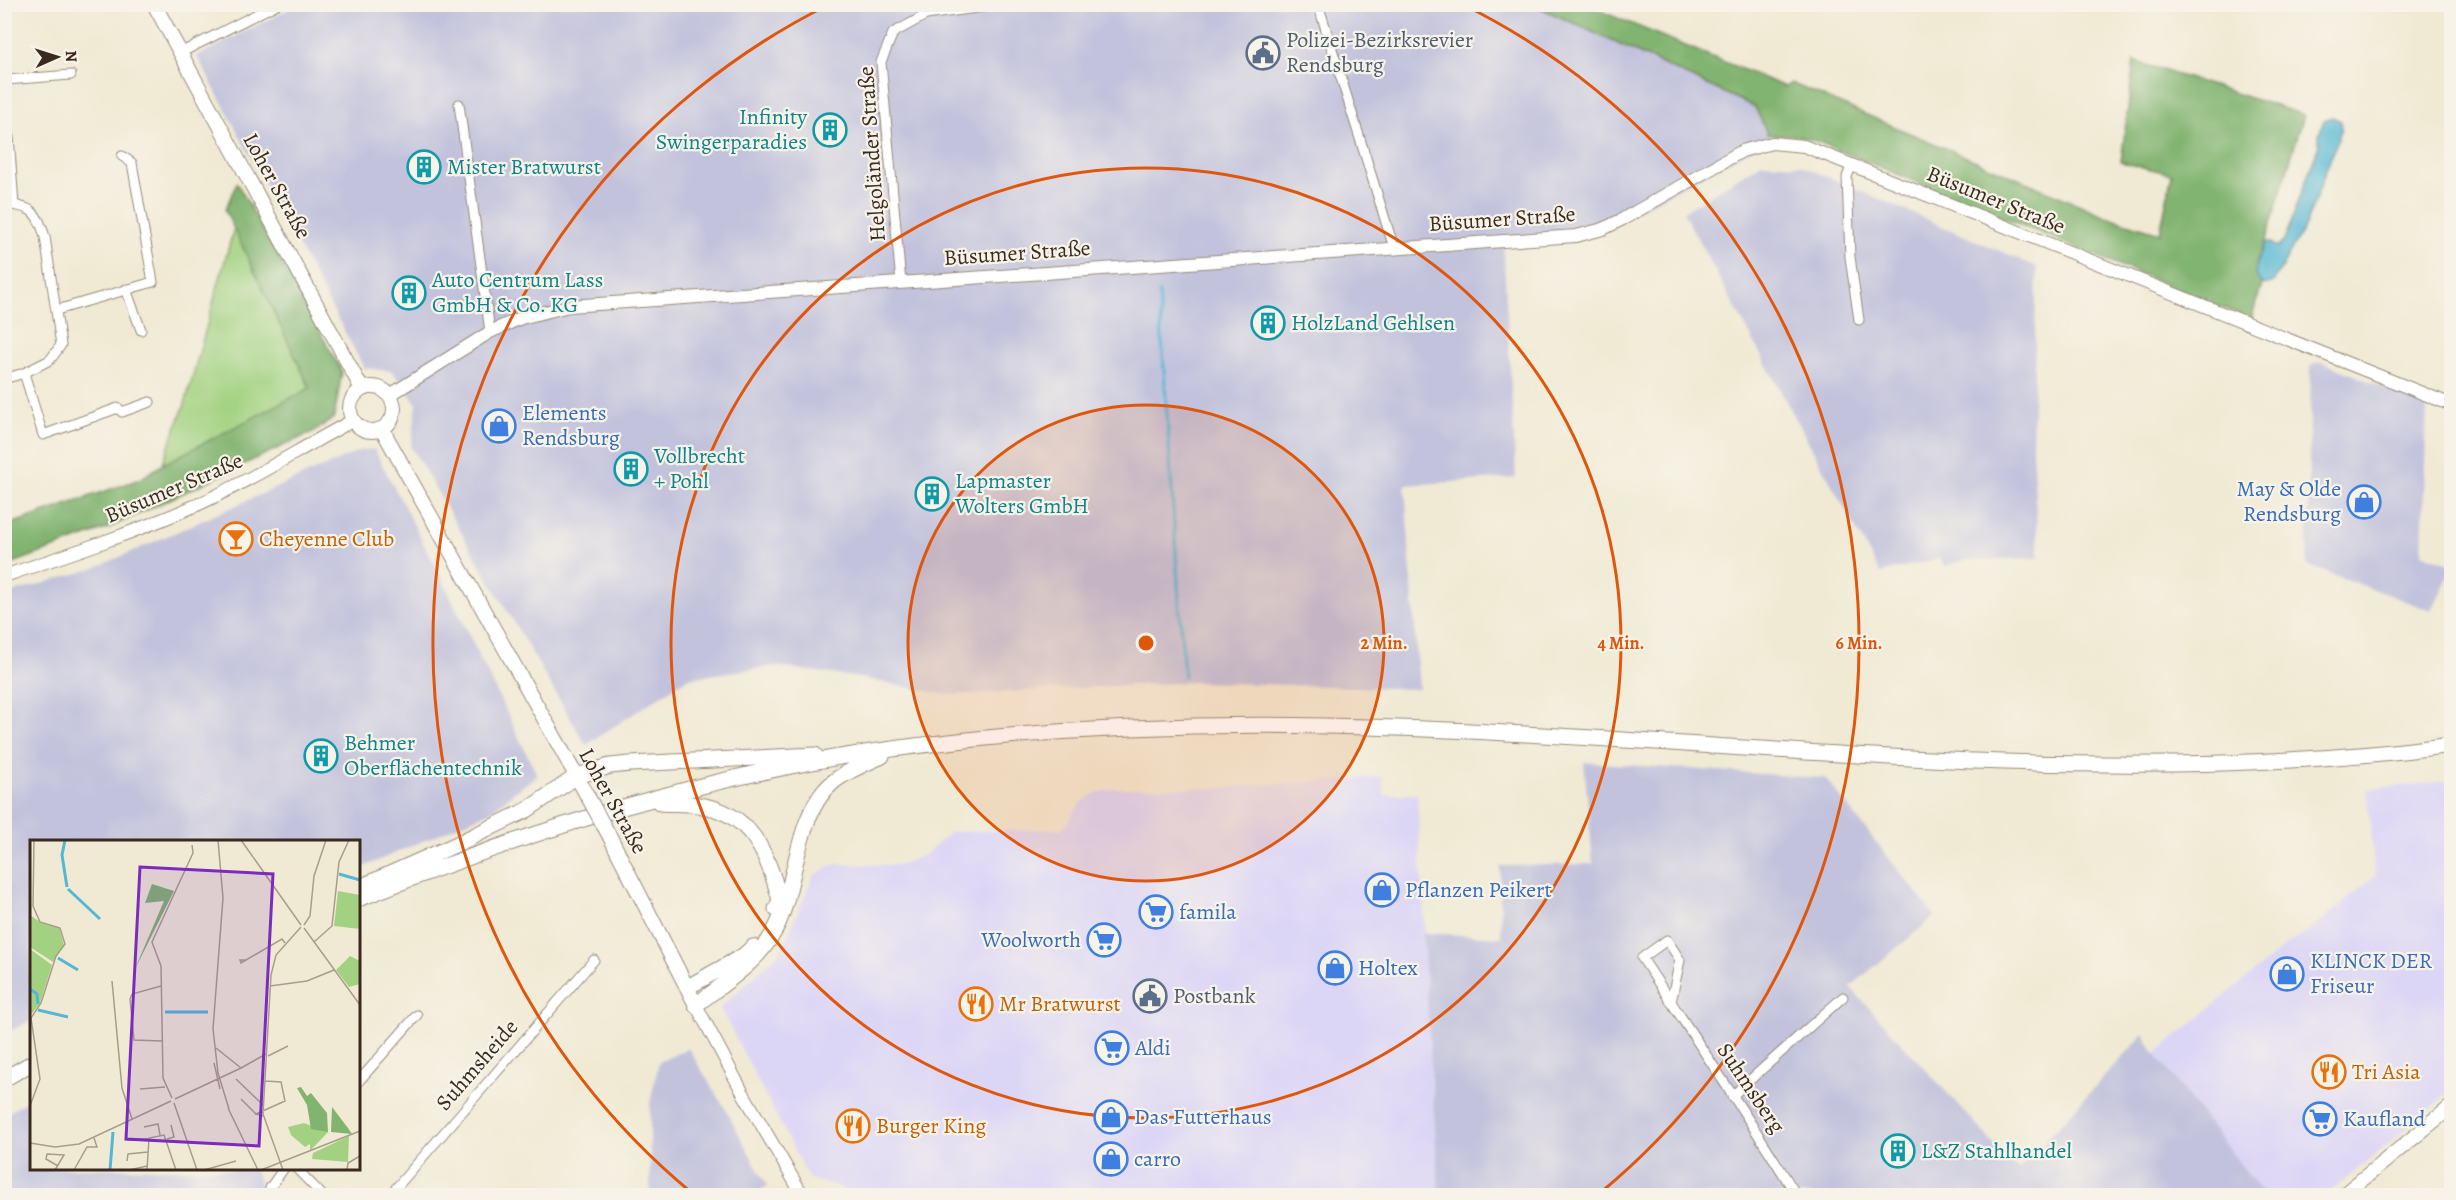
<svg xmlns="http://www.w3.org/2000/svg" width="2456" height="1200" font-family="Alegreya,serif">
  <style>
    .built { fill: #dcd6f6 }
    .industrial { fill: #c2c2dc }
    .green { fill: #a2d281; stroke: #6e7e50; stroke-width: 1.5 }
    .forest { fill: #81b46f; stroke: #5e6f46; stroke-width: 1.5 }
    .water { fill: #54b7d3; stroke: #487078; stroke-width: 1.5 }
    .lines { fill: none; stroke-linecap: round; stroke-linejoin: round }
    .stream { stroke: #54b7d3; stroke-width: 3 }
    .minor-casing { stroke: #968a79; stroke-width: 11 }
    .tertiary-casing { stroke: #968a79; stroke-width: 14 }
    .secondary-casing { stroke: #968a79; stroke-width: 16 }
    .primary-casing { stroke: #968a79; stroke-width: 17 }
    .minor { stroke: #fff; stroke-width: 9 }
    .tertiary { stroke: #fff; stroke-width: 12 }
    .secondary { stroke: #fff; stroke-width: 14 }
    .primary { stroke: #fff; stroke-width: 15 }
    .secondary-bridge-casing { stroke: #968a79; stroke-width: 16; stroke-linecap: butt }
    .secondary-bridge { stroke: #fff; stroke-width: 14 }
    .ring { fill: none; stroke: #df570d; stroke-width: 3 }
    .labels { text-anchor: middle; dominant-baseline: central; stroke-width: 4.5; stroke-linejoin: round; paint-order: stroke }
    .service-label { font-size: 22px; fill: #4e5e75; stroke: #f7f3e8; text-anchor: start }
    .culture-label { font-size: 22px; fill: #0d838f; stroke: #f7f3e8; text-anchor: start }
    .street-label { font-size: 22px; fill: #3b2a1e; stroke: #f7f3e8 }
    .shop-label { font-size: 22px; fill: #366cbe; stroke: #f7f3e8; text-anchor: start }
    .food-label { font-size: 22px; fill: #c56008; stroke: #f7f3e8; text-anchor: start }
    .inset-river { fill: none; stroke: #54b7d3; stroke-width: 3 }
    .inset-road { fill: none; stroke: #a89d8b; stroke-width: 1.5 }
    .view { fill: #7b2cbf; fill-opacity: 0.15; stroke: #7b2cbf; stroke-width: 3 }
    .inset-edge { fill: none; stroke: #3b2a1e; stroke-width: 3 }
    .centre { fill: #df570d; stroke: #f7f3e8; stroke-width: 3 }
    .ring-label { font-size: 18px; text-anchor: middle; font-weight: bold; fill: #df570d; stroke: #f7f3e8; stroke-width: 4.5; stroke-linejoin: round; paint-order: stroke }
  </style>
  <rect width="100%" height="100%" fill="#f7f3e8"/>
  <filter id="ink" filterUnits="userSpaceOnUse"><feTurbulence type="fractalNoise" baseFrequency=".0167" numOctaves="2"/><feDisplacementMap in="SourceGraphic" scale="12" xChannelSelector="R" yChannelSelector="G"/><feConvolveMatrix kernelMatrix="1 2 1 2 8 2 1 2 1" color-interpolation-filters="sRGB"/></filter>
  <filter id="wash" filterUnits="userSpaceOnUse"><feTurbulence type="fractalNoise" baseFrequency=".008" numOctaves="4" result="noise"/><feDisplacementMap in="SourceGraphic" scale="24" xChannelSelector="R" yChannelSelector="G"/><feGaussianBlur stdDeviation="1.35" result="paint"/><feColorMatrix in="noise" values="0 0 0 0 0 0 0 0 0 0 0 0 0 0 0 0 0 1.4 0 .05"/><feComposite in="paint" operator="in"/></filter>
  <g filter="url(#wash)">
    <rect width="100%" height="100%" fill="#f0ead4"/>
    <path class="built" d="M1382,777L1384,795L1417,794L1439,1195H849L840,1187L809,1179L720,1008L781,951L814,875L835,864L899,865L925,855L950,832L1059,829L1064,827L1081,803L1094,794L1115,788H1216Z
      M2451,781V1092L2327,1195H2264L2155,1054L2290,942L2304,935L2375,876L2367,789Z"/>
    <path class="industrial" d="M299,4L1534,5L1755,107L1772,143L1760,145L1603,229L1503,241L1516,478L1405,485L1419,689L1195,682L948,695L860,678L775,666L688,678L586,745L411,447L417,404L392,371L364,368L197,56Z
      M1762,163L1800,165L2037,267L2032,449L2039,558L1966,560L1944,566L1940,558L1880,573L1683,212Z
      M2323,362L2427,406L2422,553L2452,565L2451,571L2432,611L2307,565L2311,366L2315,363Z
      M374,449L437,569L537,775L489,812L359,869L358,842H32L31,1021L5,1033V595L95,568L359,451Z
      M1584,762L1825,778L1935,916L1850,987L2018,1170L2144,1034L2155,1054L2264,1195H1439L1423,933L1501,937L1500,866L1593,864Z
      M688,1048L726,1110L767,1186L753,1195H650V1102L659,1062Z
      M31,1098L32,1168L254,1169L260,1183L261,1195H5V1115Z"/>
    <path class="green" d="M234,228L311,388L162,465L185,404Z"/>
    <path class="forest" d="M1534,5H1586L1785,87L1791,83L2111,218L2160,233L2172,174L2121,162L2134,61L2304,115L2265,243L2257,261L2255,274L2262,285L2251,319L1816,141L1794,135H1768L1755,107Z
      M237,183L342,372L334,418L317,430L106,529L5,566V526L140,479L162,465L310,388L225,210Z"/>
    <path class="water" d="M2332,117L2341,121L2342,128L2306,224L2273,283L2262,285L2255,275L2257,261L2265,243H2271L2276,247L2284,241L2319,145V134L2324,120Z"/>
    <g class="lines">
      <path class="stream" d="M1159,293L1184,676"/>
    </g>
  </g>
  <g filter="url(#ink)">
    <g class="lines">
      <defs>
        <path id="minor" d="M1318,4L1394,248
          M180,53L277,4
          M4,68L14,205
          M6,80L71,75
          M459,104L490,332
          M1852,164L1847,177L1850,257L1859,320
          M4,205C31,205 38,212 45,237L61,345L50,360L24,373L4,379
          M901,283L881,62L893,33L926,15L1005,4
          M126,289L141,330
          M57,310L153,282L132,163L122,156
          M24,373L43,435L118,408L122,412L150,402
          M1671,1002L1680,960L1667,940L1642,958C1694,1037 1747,1115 1797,1196
          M358,1082L417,1015
          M1732,1096L1843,997
          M296,1168L323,1196
          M271,1196L270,1188L284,1168
          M389,1196L594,960"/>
        <path id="tertiary" d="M390,395L490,332L521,318L569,306L1576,236L1603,229L1623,219L1742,151L1772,143L1804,146L2452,405
          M4,576C70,554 136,532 199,504C252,480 301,448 352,421
          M696,1005L743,1093L803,1196"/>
        <path id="secondary" d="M154,4L362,389
          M350 409a22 22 0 1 1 44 0a22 22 0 1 1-44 0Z
          M382,429L588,797
          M610,837L696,1005
          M2342,1196L2452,1106"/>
        <path id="primary" d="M660,803C672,804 686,803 698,805C752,812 767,854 780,900L776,909
          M358,888L457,844L527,810L577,776L610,766L630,764L815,755
          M358,899C533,830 714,772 900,748C1041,729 1183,723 1325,726C1700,733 2078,795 2452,745
          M688,987L743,956L753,947
          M696,1005C725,982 758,963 775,930C798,886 794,810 837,779C851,769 867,763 882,756
          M4,1079L32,1063"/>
      </defs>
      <use href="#minor" class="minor-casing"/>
      <use href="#tertiary" class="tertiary-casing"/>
      <use href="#secondary" class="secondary-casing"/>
      <use href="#primary" class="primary-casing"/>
      <use href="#minor" class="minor"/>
      <use href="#tertiary" class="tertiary"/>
      <use href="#secondary" class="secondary"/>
      <use href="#primary" class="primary"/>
      <defs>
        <path id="secondary-bridge" d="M588,797L610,837"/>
      </defs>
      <use href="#secondary-bridge" class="secondary-bridge-casing"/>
      <use href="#secondary-bridge" class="secondary-bridge"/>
    </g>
  </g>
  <circle cx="1146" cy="643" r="238" fill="#df570d" fill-opacity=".12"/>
  <g class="ring">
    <circle cx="1146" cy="643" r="238"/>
    <circle cx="1146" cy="643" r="475"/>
    <path d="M692 1193A713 713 0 0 1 828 5M1464 5A713 713 0 0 1 1600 1193"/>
  </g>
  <defs>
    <symbol id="civic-ring" viewBox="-11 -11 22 22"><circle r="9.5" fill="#f7f3e8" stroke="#5c6f8a" stroke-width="1.5"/><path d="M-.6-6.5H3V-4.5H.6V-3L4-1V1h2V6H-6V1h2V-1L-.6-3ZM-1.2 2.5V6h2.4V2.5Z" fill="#5c6f8a"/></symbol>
    <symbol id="building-ring" viewBox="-11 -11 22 22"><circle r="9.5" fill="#f7f3e8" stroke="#0f9aa8" stroke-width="1.5"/><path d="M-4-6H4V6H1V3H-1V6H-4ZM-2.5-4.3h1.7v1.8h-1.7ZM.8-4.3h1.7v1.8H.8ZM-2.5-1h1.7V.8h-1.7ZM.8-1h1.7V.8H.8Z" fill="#0f9aa8"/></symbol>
    <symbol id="shop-ring" viewBox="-11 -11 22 22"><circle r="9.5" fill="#f7f3e8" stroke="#3f7fe0" stroke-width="1.5"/><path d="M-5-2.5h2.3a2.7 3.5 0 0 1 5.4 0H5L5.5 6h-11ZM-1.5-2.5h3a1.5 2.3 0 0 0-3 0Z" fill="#3f7fe0"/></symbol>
    <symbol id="bar-ring" viewBox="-11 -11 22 22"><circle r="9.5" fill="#f7f3e8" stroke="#e8710a" stroke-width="1.5"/><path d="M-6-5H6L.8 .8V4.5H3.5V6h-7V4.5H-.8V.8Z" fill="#e8710a"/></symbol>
    <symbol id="supermarket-ring" viewBox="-11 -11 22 22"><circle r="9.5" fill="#f7f3e8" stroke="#3f7fe0" stroke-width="1.5"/><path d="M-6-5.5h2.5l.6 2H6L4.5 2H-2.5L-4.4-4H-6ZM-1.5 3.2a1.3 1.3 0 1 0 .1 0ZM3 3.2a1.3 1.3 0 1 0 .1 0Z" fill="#3f7fe0"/></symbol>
    <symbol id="restaurant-ring" viewBox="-11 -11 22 22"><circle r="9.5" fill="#f7f3e8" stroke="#e8710a" stroke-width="1.5"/><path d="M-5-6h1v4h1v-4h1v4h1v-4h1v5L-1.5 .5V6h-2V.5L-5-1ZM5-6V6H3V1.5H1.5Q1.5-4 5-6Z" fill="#e8710a"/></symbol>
  </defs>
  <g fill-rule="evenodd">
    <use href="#civic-ring" x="1244" y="34" width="38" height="38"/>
    <use href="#building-ring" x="811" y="111" width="38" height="38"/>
    <use href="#building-ring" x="405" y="148" width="38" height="38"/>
    <use href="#building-ring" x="390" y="274" width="38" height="38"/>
    <use href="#building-ring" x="1249" y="304" width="38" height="38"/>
    <use href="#shop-ring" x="480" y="407" width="38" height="38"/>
    <use href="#building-ring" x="612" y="450" width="38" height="38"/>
    <use href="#building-ring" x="913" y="475" width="38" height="38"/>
    <use href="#shop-ring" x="2345" y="483" width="38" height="38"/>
    <use href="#bar-ring" x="217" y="520" width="38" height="38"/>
    <use href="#building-ring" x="302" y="737" width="38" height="38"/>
    <use href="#shop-ring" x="1363" y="871" width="38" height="38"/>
    <use href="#supermarket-ring" x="1137" y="893" width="38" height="38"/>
    <use href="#supermarket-ring" x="1085" y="921" width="38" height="38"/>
    <use href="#shop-ring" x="1316" y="949" width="38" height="38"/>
    <use href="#shop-ring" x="2268" y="955" width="38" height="38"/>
    <use href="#civic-ring" x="1131" y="977" width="38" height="38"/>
    <use href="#restaurant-ring" x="957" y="985" width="38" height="38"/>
    <use href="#supermarket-ring" x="1093" y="1029" width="38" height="38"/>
    <use href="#restaurant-ring" x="2310" y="1053" width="38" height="38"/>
    <use href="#shop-ring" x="1092" y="1098" width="38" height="38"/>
    <use href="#supermarket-ring" x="2301" y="1100" width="38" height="38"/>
    <use href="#restaurant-ring" x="834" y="1107" width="38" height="38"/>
    <use href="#building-ring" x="1879" y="1132" width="38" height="38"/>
    <use href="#shop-ring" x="1092" y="1140" width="38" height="38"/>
  </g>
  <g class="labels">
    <g class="service-label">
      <text x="1286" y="40">Polizei-Bezirksrevier<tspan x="1286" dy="25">Rendsburg</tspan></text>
      <text x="1173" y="996">Postbank</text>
    </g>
    <g class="culture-label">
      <text x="807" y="117" text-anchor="end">Infinity<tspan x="807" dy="25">Swingerparadies</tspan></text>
      <text x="447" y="167">Mister Bratwurst</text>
      <text x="432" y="280">Auto Centrum Lass<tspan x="432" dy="25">GmbH &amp; Co. KG</tspan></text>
      <text x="1291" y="323">HolzLand Gehlsen</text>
      <text x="654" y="456">Vollbrecht<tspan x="654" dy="25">+ Pohl</tspan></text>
      <text x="955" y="481">Lapmaster<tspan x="955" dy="25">Wolters GmbH</tspan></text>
      <text x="344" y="743">Behmer<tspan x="344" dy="25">Oberflächentechnik</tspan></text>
      <text x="1921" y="1151">L&amp;Z Stahlhandel</text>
    </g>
    <g class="street-label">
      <text transform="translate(872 154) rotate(-94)">Helgoländer Straße</text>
      <text transform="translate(277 186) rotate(61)">Loher Straße</text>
      <text transform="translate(1996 200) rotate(22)">Büsumer Straße</text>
      <text transform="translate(1502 219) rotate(-4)">Büsumer Straße</text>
      <text transform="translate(1017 253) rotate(-4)">Büsumer Straße</text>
      <text transform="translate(174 488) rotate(-23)">Büsumer Straße</text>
      <text transform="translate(613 801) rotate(61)">Loher Straße</text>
      <text transform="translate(477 1065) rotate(-49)">Suhmsheide</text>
      <text transform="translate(1751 1088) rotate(56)">Suhmsberg</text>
    </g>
    <g class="shop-label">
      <text x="522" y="413">Elements<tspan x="522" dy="25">Rendsburg</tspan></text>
      <text x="2341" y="489" text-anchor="end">May &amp; Olde<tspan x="2341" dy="25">Rendsburg</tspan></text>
      <text x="1405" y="890">Pflanzen Peikert</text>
      <text x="1179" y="912">famila</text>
      <text x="1081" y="940" text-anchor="end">Woolworth</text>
      <text x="2310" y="961">KLINCK DER<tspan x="2310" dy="25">Friseur</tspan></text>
      <text x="1358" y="968">Holtex</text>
      <text x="1135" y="1048">Aldi</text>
      <text x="1134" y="1117">Das Futterhaus</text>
      <text x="2343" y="1119">Kaufland</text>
      <text x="1134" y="1159">carro</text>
    </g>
    <g class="food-label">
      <text x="259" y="539">Cheyenne Club</text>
      <text x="999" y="1004">Mr Bratwurst</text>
      <text x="2352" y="1072">Tri Asia</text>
      <text x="876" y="1126">Burger King</text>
    </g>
  </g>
  <g transform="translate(30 840)">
    <rect width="330" height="330" fill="#f0ead4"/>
    <path d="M308,51L330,55V89L304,86ZM0,75L10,82L29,87L34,105L23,122L0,107ZM0,109L22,125L10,163L0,176ZM320,116L330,121V144L319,147L306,130ZM274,283L298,292L280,311V304L275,307L261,295L258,287ZM319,296L318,322L282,319L283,313Z" fill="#a2d281"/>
    <path d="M122,44L144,51L104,131L134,61L115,63ZM271,247L277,256L281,253L297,273L298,292L281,289L277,265L267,248ZM302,267L318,288L322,294L301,292Z" fill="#81b46f"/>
    <path class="inset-river" d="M35,0L32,15L37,47M309,34L330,40M38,49L70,79M28,118L48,130M0,149L7,154L8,164M8,170L38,177M135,172H178M80,330L83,292"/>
    <path class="inset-road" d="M188,0L193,58L183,189L188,233L199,269M211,0L271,85M274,85L280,76L284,36L296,0M274,88L330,165M284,102L302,86L309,22L319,0M217,120H210L211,123L252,99L255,103M82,141L92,248L102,279M131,146L102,154L100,159L104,200L132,201M240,146L277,141L304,130M238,216L258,206M184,223L190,249M211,228L236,214M206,239L233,265M110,249L135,247M142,258L133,238L131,126L122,102L163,13L162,5M145,259L211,228L186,208M211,259L226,274M144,263L167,330M0,266L10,239L1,178L11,163L26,116L35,104L30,88L10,82L3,66L4,0M198,268L228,330M233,276L226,274L255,261L251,242L235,241M114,287L128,284L130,295M137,299L144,297L141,285M97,300L118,299M0,303L25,307L49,304L141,261M97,321L98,314L118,312M25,330L34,315L17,314L16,319L28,326M44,330L57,307H67L64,298M99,330L117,326M117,330L119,298L134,295L146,330M174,330L206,321M231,330L330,291M253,330L233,274L241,135L246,115L271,87M317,330L318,323L330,316"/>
    <path class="view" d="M110,27L243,34L229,306L96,299Z"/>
    <rect width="330" height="330" class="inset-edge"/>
  </g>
  <circle cx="1146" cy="643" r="9" class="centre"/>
  <g class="ring-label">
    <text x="1384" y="649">2 Min.</text>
    <text x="1621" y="649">4 Min.</text>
    <text x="1859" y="649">6 Min.</text>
  </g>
  <rect width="2456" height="1200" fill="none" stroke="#f7f3e8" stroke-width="24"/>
  <g transform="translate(57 57) rotate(87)" stroke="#f7f3e8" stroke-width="4.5" paint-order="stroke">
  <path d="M0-4.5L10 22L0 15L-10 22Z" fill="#3b2a1e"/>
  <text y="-9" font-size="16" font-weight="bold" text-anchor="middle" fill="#3b2a1e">N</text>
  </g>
</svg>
